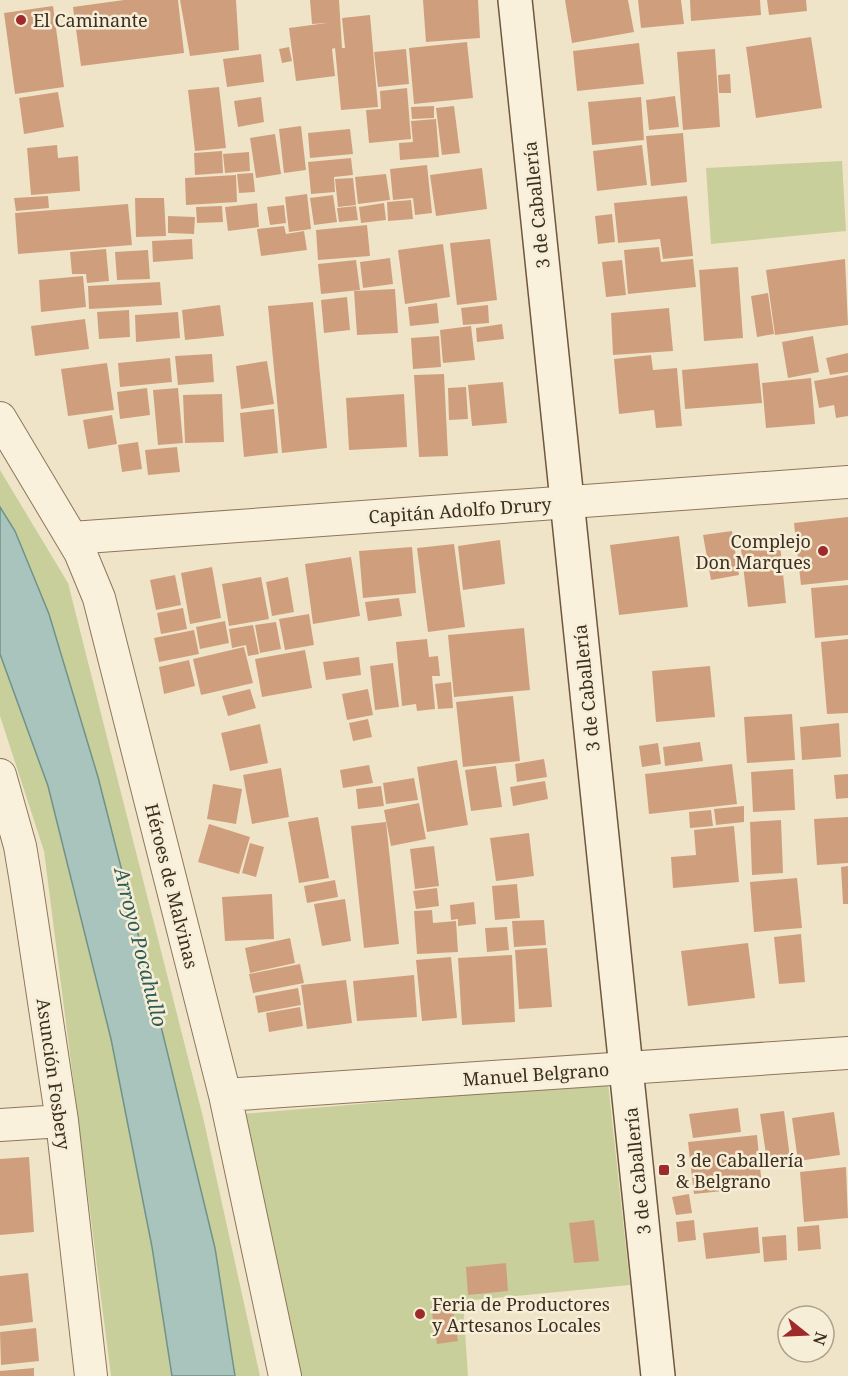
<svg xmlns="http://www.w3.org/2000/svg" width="848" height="1376" font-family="'Noto Serif',serif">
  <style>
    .green { fill: #c9cf9b }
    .water { fill: #a9c4bc; stroke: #6f938a; stroke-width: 1.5 }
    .building { fill: #cf9f7d }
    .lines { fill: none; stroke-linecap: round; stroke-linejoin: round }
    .street-casing { stroke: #8d765c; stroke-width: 34 }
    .secondary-casing { stroke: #6f573f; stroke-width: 36 }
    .street { stroke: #faf1dc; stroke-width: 32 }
    .secondary { stroke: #faf1dc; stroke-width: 33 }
    .poi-dot { fill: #9e2a2b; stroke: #f7eed8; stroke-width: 2 }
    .labels { text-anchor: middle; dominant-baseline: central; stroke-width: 5; stroke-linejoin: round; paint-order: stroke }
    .poi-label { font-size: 18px; fill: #3d2e20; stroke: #f7eed8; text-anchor: start }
    .street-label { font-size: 18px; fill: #3d2e20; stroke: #f7eed8 }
    .water-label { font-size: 20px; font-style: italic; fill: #2f5d5a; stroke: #f7eed8 }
  </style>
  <rect width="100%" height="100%" fill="#f0e4c8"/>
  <path class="green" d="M842,161L846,231L711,244L706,168Z
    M0,470L68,583L203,1117L260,1376H111L44,851L0,716Z
    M608,1083L630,1285L463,1301L468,1376H295L242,1114Z"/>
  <path class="water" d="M0,507L15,531L49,614L98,777L150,981L215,1248L235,1376H172L152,1247L111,1039L48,786L0,654Z"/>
  <path class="building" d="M124,0H178L184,53L81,66L73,7Z
    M180,0H236L239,50L190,56Z
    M310,0H339L342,48H345L342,18L370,15L378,107L341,110L335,48L332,49L335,76L296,81L289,28L327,23L312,24Z
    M423,0H478L480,38L426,42Z
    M565,0H628L634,32L572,43Z
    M638,0H681L684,24L641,28Z
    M690,0H760L761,15L691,21Z
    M767,0H806L807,11L769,15Z
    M53,6L64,87L15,94L4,13Z
    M811,37L822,108L756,118L746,47Z
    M467,42L473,98L414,104L409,48Z
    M639,43L644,84L577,91L573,51Z
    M289,47L292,61L282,63L279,49Z
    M406,49L409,84L378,87L374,52Z
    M715,49L720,127L683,130L677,52Z
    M261,54L264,82L227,87L223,59Z
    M730,74L731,93H719L718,75Z
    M219,87L226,148L195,151L188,90Z
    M407,88L411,139L369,143L366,110L381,109L380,91Z
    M58,92L64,127L24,134L19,98Z
    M675,96L679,127L649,130L646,100Z
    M261,97L264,122L238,127L234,101Z
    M641,97L644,140L592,145L588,102Z
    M434,106V118L412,119L411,107Z
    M454,106L460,153L442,155L436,108Z
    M436,119L439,157L400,160L399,143L413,142L411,121Z
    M301,126L306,170L284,173L279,129Z
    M350,129L353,154L310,158L308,133Z
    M683,133L687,182L651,186L646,136Z
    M275,134L281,174L256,178L250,138Z
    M57,145L58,158L78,156L80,191L31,195L27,148Z
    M642,145L647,185L597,191L593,151Z
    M222,151L223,173L195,175L194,153Z
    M249,152L250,171L225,173L223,154Z
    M351,158L353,175L334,177L335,192L311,194L308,162Z
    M427,165L432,213L415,215L413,198L393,200L390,169Z
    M482,168L487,209L436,216L430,175Z
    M253,173L255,192L239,193L237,174Z
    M386,174L390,200L358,204L355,177Z
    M236,175L237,202L186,205L185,178Z
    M353,178L356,205L338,207L335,179Z
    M307,194L311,229L289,232L285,197Z
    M333,195L337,222L314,225L310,198Z
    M48,196L49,208L16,211L14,198Z
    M687,196L693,256L663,259L660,239L618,243L614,203Z
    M135,198H164L166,236L136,237Z
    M411,200L413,219L388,221L387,202Z
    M257,203L259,227L228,231L225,207Z
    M384,203L386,220L361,223L359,207Z
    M128,204L132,245L18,254L15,213Z
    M284,205L286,223L270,225L267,207Z
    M222,206L223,222L197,223L196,207Z
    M356,206L358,220L339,222L337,208Z
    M612,214L615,242L598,244L595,216Z
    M168,216L195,217L194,234L168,233Z
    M367,225L370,256L318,260L316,230Z
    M284,226L286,234L304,231L307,250L261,256L257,229Z
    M192,239L193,259L153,262L152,241Z
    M490,239L497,300L457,305L450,243Z
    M443,244L450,297L405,304L398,250Z
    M659,247L661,262L693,259L696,287L628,294L624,250Z
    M106,249L109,281L87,283L86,274H72L70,252Z
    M148,250L150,279L117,280L115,252Z
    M390,258L393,284L363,288L360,262Z
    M845,259L848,325L775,335L766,270Z
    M356,260L360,290L321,294L318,264Z
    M622,260L626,295L606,297L602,262Z
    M738,267L743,338L704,341L699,270Z
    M83,276L86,307L41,312L39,280Z
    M160,282L162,305L89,309L88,286Z
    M395,289L398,333L357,335L354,291Z
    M768,293L774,334L757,337L751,296Z
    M347,297L350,330L324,333L321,300Z
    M313,302L327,448L282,453L268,306Z
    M437,303L439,323L410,326L408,307Z
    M220,305L224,336L185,340L182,310Z
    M488,305L489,323L463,325L461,308Z
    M669,308L673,351L613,355L611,313Z
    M129,310L130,337L99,339L97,312Z
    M178,312L180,338L136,342L135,315Z
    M85,319L89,349L35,356L31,326Z
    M502,324L504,339L477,342L476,328Z
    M471,326L475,360L443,363L440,330Z
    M439,336L441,367L413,369L411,338Z
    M813,336L819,372L788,378L782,342Z
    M848,353V372L830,375L826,358Z
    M212,354L214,382L178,385L175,356Z
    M651,355L653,370L677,368L682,426L656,428L654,410L619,414L614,359Z
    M170,358L172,382L120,387L118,363Z
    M267,361L274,404L241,409L236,366Z
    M107,363L114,410L68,416L61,369Z
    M758,363L762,403L685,409L682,370Z
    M444,374L448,456L419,457L414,375Z
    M848,375V416L836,418L834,405L819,408L814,381Z
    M811,378L815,424L766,428L762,383Z
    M503,382L507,423L472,426L468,385Z
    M466,387L468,419L449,420L448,388Z
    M147,388L150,415L120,419L117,392Z
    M178,388L183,443L158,445L153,390Z
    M222,394L224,442L185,443L183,395Z
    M404,394L407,447L349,450L346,398Z
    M274,409L278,453L244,457L240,413Z
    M112,415L117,444L88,449L83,420Z
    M138,442L142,469L122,472L118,445Z
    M177,447L180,472L148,475L145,450Z
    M848,517V580L801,585L794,523Z
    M732,531L739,575L711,580L703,535Z
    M679,536L688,607L619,615L610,545Z
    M500,540L505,584L463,590L458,546Z
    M454,544L465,627L428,632L417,548Z
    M780,544L786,603L748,607L741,549Z
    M412,547L416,593L363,598L359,551Z
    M351,557L360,616L313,624L305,564Z
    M212,567L221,618L190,624L181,573Z
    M175,575L181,605L156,610L150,580Z
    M261,577L269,619L229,626L222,584Z
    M288,577L294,612L272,616L266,582Z
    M848,585V635L815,638L811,588Z
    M399,598L402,616L368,621L365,602Z
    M183,608L187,629L161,634L157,613Z
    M309,614L314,645L285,650L279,619Z
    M225,621L229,643L200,649L196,627Z
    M276,622L281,649L260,653L255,625Z
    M253,625L259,654L248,656L246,645L232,648L229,629Z
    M524,628L530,690L454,697L448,635Z
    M194,630L199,654L159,662L154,638Z
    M427,639L429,657L438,656L440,676H432L435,709L417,711L416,704L402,706L396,642Z
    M848,639V713L827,714L821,642Z
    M244,647L253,683L201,695L193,659Z
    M305,650L312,688L262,697L255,659Z
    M359,657L361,675L326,680L323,662Z
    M189,660L195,686L164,694L159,667Z
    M393,663L399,707L375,710L370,666Z
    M710,666L715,717L656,722L652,671Z
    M451,682L453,708L438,709L435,684Z
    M250,689L256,708L228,716L222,696Z
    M368,689L373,715L347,720L342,694Z
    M513,696L520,761L463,767L456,702Z
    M792,714L795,760L747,763L744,717Z
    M368,719L372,737L353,741L349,723Z
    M839,723L841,757L802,760L800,727Z
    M260,724L268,763L230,771L221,733Z
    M700,742L703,761L665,766L663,747Z
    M658,743L661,764L642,767L639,746Z
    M544,759L547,777L517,782L515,764Z
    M457,760L468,825L427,832L417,767Z
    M732,764L737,804L649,814L645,774Z
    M369,765L373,783L343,788L340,770Z
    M496,766L502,807L471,811L465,770Z
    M281,768L289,817L252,824L243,775Z
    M793,769L795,810L753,812L751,772Z
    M848,774V798L836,799L834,775Z
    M414,778L418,800L386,804L383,783Z
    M545,781L548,799L513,806L510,787Z
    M213,784L242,789L236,824L207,819Z
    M381,786L384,806L358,809L356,789Z
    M419,803L426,839L391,846L384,810Z
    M744,806V822L716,825L714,809Z
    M711,810L713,826L690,828L689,812Z
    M318,817L329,878L299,883L288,822Z
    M848,817V863L817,865L814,819Z
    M781,820L783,873L752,875L750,822Z
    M386,822L399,944L364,948L351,826Z
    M209,824L250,837L239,874L198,862Z
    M734,826L739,882L673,888L671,857L696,855L694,830Z
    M529,833L534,876L496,881L490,838Z
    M250,843L264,847L256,877L242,873Z
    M434,846L439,886L415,889L410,849Z
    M848,866V904H843L841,867Z
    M797,878L802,928L754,932L750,882Z
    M335,880L338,897L307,903L304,886Z
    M517,884L520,918L495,920L492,886Z
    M437,888L439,906L416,909L413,891Z
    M272,894L274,939L225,941L222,897Z
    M345,899L351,941L322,946L314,904Z
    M474,902L476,924L458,926V919L451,920L450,905Z
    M432,910L433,923L456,921L458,952L417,954L414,911Z
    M544,920L546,945L514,947L512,921Z
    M507,927L509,950L487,952L485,928Z
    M801,934L805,982L779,984L774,937Z
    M290,938L295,963L250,973L245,948Z
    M748,943L755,998L688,1006L681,951Z
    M547,948L552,1007L519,1009L515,950Z
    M512,955L515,1022L462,1025L458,958Z
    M451,957L457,1018L422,1021L416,960Z
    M300,964L304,983L253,993L249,974Z
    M414,975L417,1017L357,1021L353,981Z
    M346,980L352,1023L307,1029L301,985Z
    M298,988L301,1005L258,1013L255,996Z
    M300,1007L303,1026L269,1032L266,1013Z
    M738,1108L741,1132L693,1138L689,1114Z
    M784,1111L790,1158L767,1161L760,1114Z
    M834,1112L840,1155L798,1161L792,1118Z
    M757,1135L762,1187L694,1194L688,1142Z
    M29,1157L34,1232L0,1235V1159Z
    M846,1167L848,1218L804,1222L800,1172Z
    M689,1194L692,1213L676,1215L672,1197Z
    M594,1220L599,1261L574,1263L569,1223Z
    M694,1220L696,1240L678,1242L676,1222Z
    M819,1225L821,1249L798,1251L797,1227Z
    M758,1227L760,1253L706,1259L703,1233Z
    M786,1235L787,1260L764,1262L762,1237Z
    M506,1263L508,1291L468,1295L466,1267Z
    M28,1273L33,1322L0,1326V1276Z
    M452,1304L458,1341L437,1344L431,1307Z
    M36,1328L39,1361L1,1365L0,1332Z
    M34,1368V1376H0V1371Z"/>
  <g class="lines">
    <defs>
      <path id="street" d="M0,418L80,552L99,598L225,1095L285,1376
        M72,538L848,482
        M0,775L20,846L26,882L62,1121L91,1376
        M225,1095L848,1053
        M0,1125L62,1121"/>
      <path id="secondary" d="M515,0L658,1376"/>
    </defs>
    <use href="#street" class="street-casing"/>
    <use href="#secondary" class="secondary-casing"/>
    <use href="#street" class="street"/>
    <use href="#secondary" class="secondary"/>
  </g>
  <g class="poi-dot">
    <circle cx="21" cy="20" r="6"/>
    <circle cx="823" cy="551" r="6"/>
    <rect x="658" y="1164" width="12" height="12" rx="3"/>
    <circle cx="420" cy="1314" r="6"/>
  </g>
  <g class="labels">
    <g class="poi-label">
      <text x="33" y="20">El Caminante</text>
      <text x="811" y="541" text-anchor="end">Complejo<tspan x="811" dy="21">Don Marques</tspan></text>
      <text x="676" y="1160">3 de Caballería<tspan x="676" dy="21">&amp; Belgrano</tspan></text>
      <text x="432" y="1304">Feria de Productores<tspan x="432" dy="21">y Artesanos Locales</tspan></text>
    </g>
    <g class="street-label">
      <text transform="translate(536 205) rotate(-96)">3 de Caballería</text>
      <text transform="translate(460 510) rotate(-4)">Capitán Adolfo Drury</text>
      <text transform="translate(586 688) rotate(-96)">3 de Caballería</text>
      <text transform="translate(172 886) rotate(76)">Héroes de Malvinas</text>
      <text transform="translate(54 1074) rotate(82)">Asunción Fosbery</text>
      <text transform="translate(536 1074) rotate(-4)">Manuel Belgrano</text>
      <text transform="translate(637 1171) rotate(-96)">3 de Caballería</text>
    </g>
    <g class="water-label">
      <text transform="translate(141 947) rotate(76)">Arroyo Pocahullo</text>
    </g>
  </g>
  <g transform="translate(806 1334) rotate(108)"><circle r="28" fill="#f7eed8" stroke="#ada18e" stroke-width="1.5"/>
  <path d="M0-4.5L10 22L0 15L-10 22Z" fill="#9e2a2b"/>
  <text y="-9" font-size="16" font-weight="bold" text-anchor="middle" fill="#3d2e20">N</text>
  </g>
</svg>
